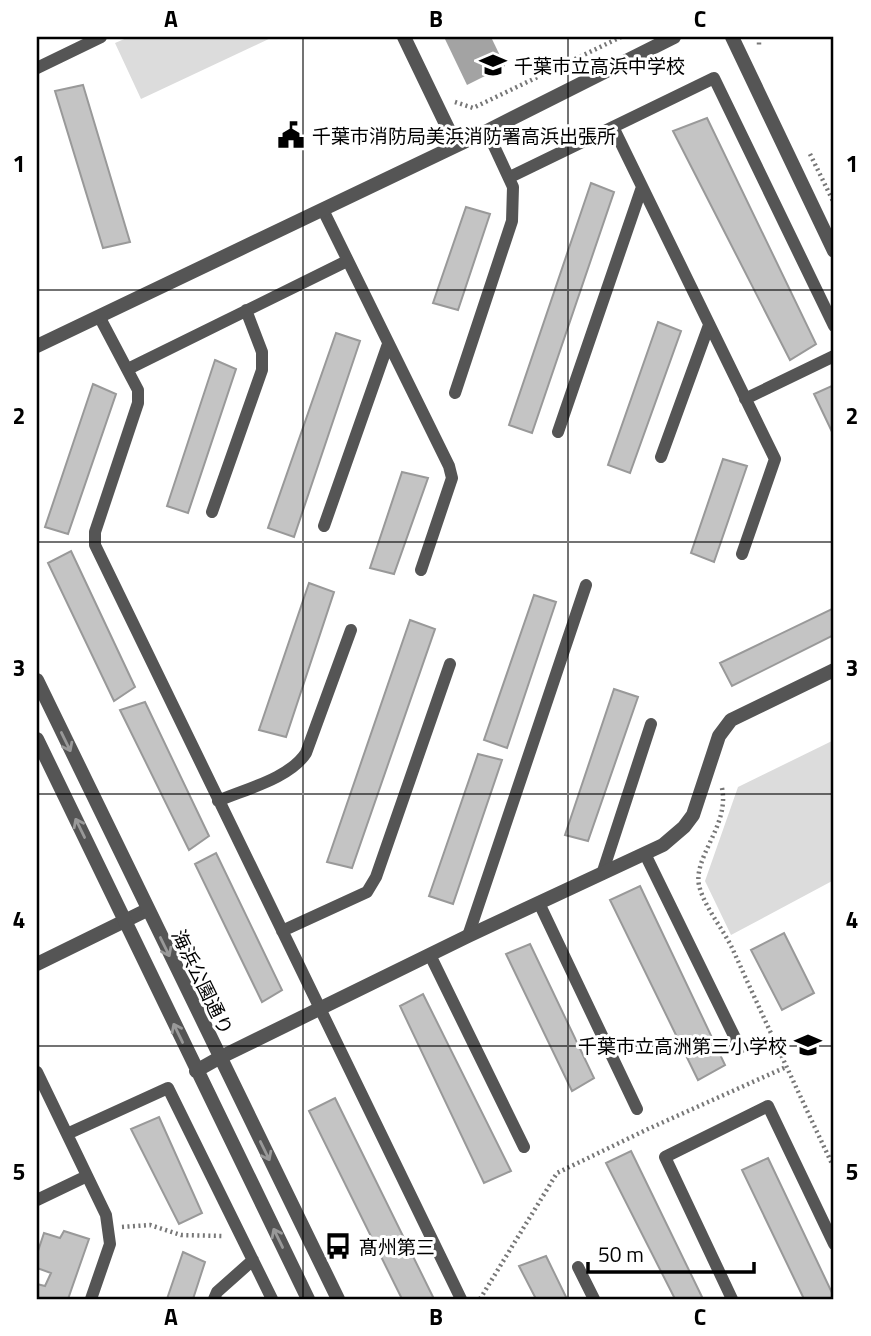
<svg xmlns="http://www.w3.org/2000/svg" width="871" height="1336" font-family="'Titillium Web','Noto Sans JP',sans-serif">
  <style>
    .green { fill: #dcdcdc }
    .water { fill: #a3a3a3 }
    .building { fill: #c4c4c4; stroke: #999; stroke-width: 2 }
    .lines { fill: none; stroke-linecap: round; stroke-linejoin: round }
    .path { stroke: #777; stroke-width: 4.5; stroke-dasharray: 2 3.5; stroke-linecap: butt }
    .service { stroke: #555; stroke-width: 12 }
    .minor { stroke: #555; stroke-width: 14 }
    .tertiary { stroke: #555; stroke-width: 14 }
    .oneway { stroke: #999 }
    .grid { fill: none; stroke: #000; stroke-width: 2; stroke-opacity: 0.55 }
    .labels { text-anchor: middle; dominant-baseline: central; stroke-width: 6; stroke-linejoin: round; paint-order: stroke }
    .poi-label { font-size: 19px; fill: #000; stroke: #fff; text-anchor: start }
    .street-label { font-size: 19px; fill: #000; stroke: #fff }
    .neatline { fill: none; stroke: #000; stroke-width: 2.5 }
    .grid-label { font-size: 23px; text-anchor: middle; font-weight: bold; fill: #000 }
  </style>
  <rect width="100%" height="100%" fill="#fff"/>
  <path class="green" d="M129,37H273L141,99L115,43Z
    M834,740V880L731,935L705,881L738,787Z"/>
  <path class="water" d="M444,37H491L505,66L467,85Z"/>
  <path class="building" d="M83,85L130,242L103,248L55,91Z
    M707,118L816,344L790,360L673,131Z
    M591,183L614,192L532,433L509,425Z
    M466,207L490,214L458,310L433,303Z
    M658,322L681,331L630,473L608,465Z
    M336,333L360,341L294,537L268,528Z
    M215,360L236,369L188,513L167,506Z
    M93,384L116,394L68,534L45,527Z
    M834,385V436L814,394Z
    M723,459L747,466L714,562L691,553Z
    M402,472L428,478L394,574L370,568Z
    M71,551L135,687L114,701L48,563Z
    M309,583L334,592L286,737L259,730Z
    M534,595L556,602L507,748L484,740Z
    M834,608V635L732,686L720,663Z
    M410,620L435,629L352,868L327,862Z
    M614,689L638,697L588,841L565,835Z
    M145,702L209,836L189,850L120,710Z
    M478,754L502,760L453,904L429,896Z
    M216,853L282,990L262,1002L195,864Z
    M640,886L725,1065L698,1080L610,900Z
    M784,933L814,993L782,1010L751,950Z
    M530,944L594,1078L572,1091L506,954Z
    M423,994L511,1171L484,1183L400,1006Z
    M335,1098L434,1299H402L309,1111Z
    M159,1117L202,1213L179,1224L131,1129Z
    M631,1151L703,1299H675L606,1163Z
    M768,1158L834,1297V1299H804L742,1170Z
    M64,1231L89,1239L68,1299H37V1284L45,1286L51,1273L37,1268V1254L44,1233L60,1238Z
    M183,1252L205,1262L193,1299H167Z
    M546,1256L567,1299H536L519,1266Z"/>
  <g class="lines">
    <path class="path" d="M759,37V48
      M455,102L473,108L621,37
      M810,154L834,203
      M722,788C730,827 690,859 700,889C707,911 724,930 733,950C766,1023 800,1096 834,1168
      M122,1227L150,1225L181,1235L223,1236
      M480,1299L557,1173L648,1129L786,1067"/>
    <path class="service" d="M37,68L101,37
      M614,129L775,459L742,554
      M510,177L714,78L834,326
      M323,210L449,466L452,478L421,570
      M100,318L138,390V403L95,532V545L461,1299
      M128,369L347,261
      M455,393L512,221L513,187L487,131
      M745,399L834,356
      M558,432L642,187
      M661,457L709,325
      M212,512L262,370V352L246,310
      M324,526L388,344
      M218,801C246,789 290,778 306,753L351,630
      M645,854L740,1048
      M602,874L651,724
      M539,903L637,1109
      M282,931L367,892L376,877L450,664
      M468,936L586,585
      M430,955L524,1147
      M37,1072L106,1215L110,1244L91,1299
      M67,1134L168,1088L272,1299
      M37,1200L87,1176
      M578,1267L594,1299
      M214,1299L217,1292L253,1260
      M732,1299L665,1157L768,1106L834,1244"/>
    <path class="minor" d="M404,37L456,145
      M37,964L147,910"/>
    <path class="tertiary" d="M732,37L834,251
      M37,346L487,131L674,37
      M37,680L338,1299
      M37,739L308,1299
      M196,1071L219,1058L468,936L663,845L684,827L693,815L719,736L731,720L834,670"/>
  </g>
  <defs><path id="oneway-shaft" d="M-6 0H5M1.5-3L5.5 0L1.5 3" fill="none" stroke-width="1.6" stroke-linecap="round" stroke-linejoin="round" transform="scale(1.75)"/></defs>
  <g class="oneway">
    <use href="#oneway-shaft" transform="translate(66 742) rotate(64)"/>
    <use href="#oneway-shaft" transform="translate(80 828) rotate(-116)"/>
    <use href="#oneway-shaft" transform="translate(165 947) rotate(64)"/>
    <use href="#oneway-shaft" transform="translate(178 1033) rotate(-116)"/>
    <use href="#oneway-shaft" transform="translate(265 1151) rotate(64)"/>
    <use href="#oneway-shaft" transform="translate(278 1238) rotate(-116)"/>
  </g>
  <path class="grid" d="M303,37V1299M568,37V1299M37,290H834M37,542H834M37,794H834M37,1046H834"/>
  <defs>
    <symbol id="school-bare" viewBox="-9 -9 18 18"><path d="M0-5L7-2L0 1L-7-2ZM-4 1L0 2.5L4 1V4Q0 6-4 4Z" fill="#000" stroke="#fff" stroke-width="2.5" paint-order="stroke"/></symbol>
    <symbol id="civic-bare" viewBox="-9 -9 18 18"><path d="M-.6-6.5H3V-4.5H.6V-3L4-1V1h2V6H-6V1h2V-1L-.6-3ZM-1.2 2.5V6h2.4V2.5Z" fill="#000" stroke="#fff" stroke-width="2.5" paint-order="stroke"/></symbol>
    <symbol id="bus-bare" viewBox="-9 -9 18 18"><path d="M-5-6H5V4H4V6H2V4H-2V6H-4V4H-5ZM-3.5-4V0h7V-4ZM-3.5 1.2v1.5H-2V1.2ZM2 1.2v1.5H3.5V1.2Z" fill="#000" stroke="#fff" stroke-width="2.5" paint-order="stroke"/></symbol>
  </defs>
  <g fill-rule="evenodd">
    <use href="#school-bare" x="474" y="46" width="38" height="38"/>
    <use href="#civic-bare" x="272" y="116" width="38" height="38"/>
    <use href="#school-bare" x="789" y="1026" width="38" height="38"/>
    <use href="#bus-bare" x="319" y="1227" width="38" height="38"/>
  </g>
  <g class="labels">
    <g class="poi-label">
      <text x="514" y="65">千葉市立高浜中学校</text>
      <text x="312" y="135">千葉市消防局美浜消防署高浜出張所</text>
      <text x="787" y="1045" text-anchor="end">千葉市立高洲第三小学校</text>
      <text x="359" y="1246">髙州第三</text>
    </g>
    <g class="street-label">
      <text transform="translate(203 982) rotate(64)">海浜公園通り</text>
    </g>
  </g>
  <rect width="871" height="1336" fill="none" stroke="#ffffff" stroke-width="77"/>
  <path d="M588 1262v10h166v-10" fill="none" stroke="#000000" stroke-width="3.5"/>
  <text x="598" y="1262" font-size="21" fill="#000000" stroke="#ffffff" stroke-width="5" paint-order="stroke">50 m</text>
  <rect x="38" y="38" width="794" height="1260" class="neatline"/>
  <g class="grid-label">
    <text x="171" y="27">A</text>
    <text x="436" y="27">B</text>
    <text x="700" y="27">C</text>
    <text x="19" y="172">1</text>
    <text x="852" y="172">1</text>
    <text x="19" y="424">2</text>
    <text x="852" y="424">2</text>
    <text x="19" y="676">3</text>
    <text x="852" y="676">3</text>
    <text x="19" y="928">4</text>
    <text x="852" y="928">4</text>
    <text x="19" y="1180">5</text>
    <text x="852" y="1180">5</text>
    <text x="171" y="1325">A</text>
    <text x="436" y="1325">B</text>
    <text x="700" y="1325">C</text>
  </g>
</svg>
